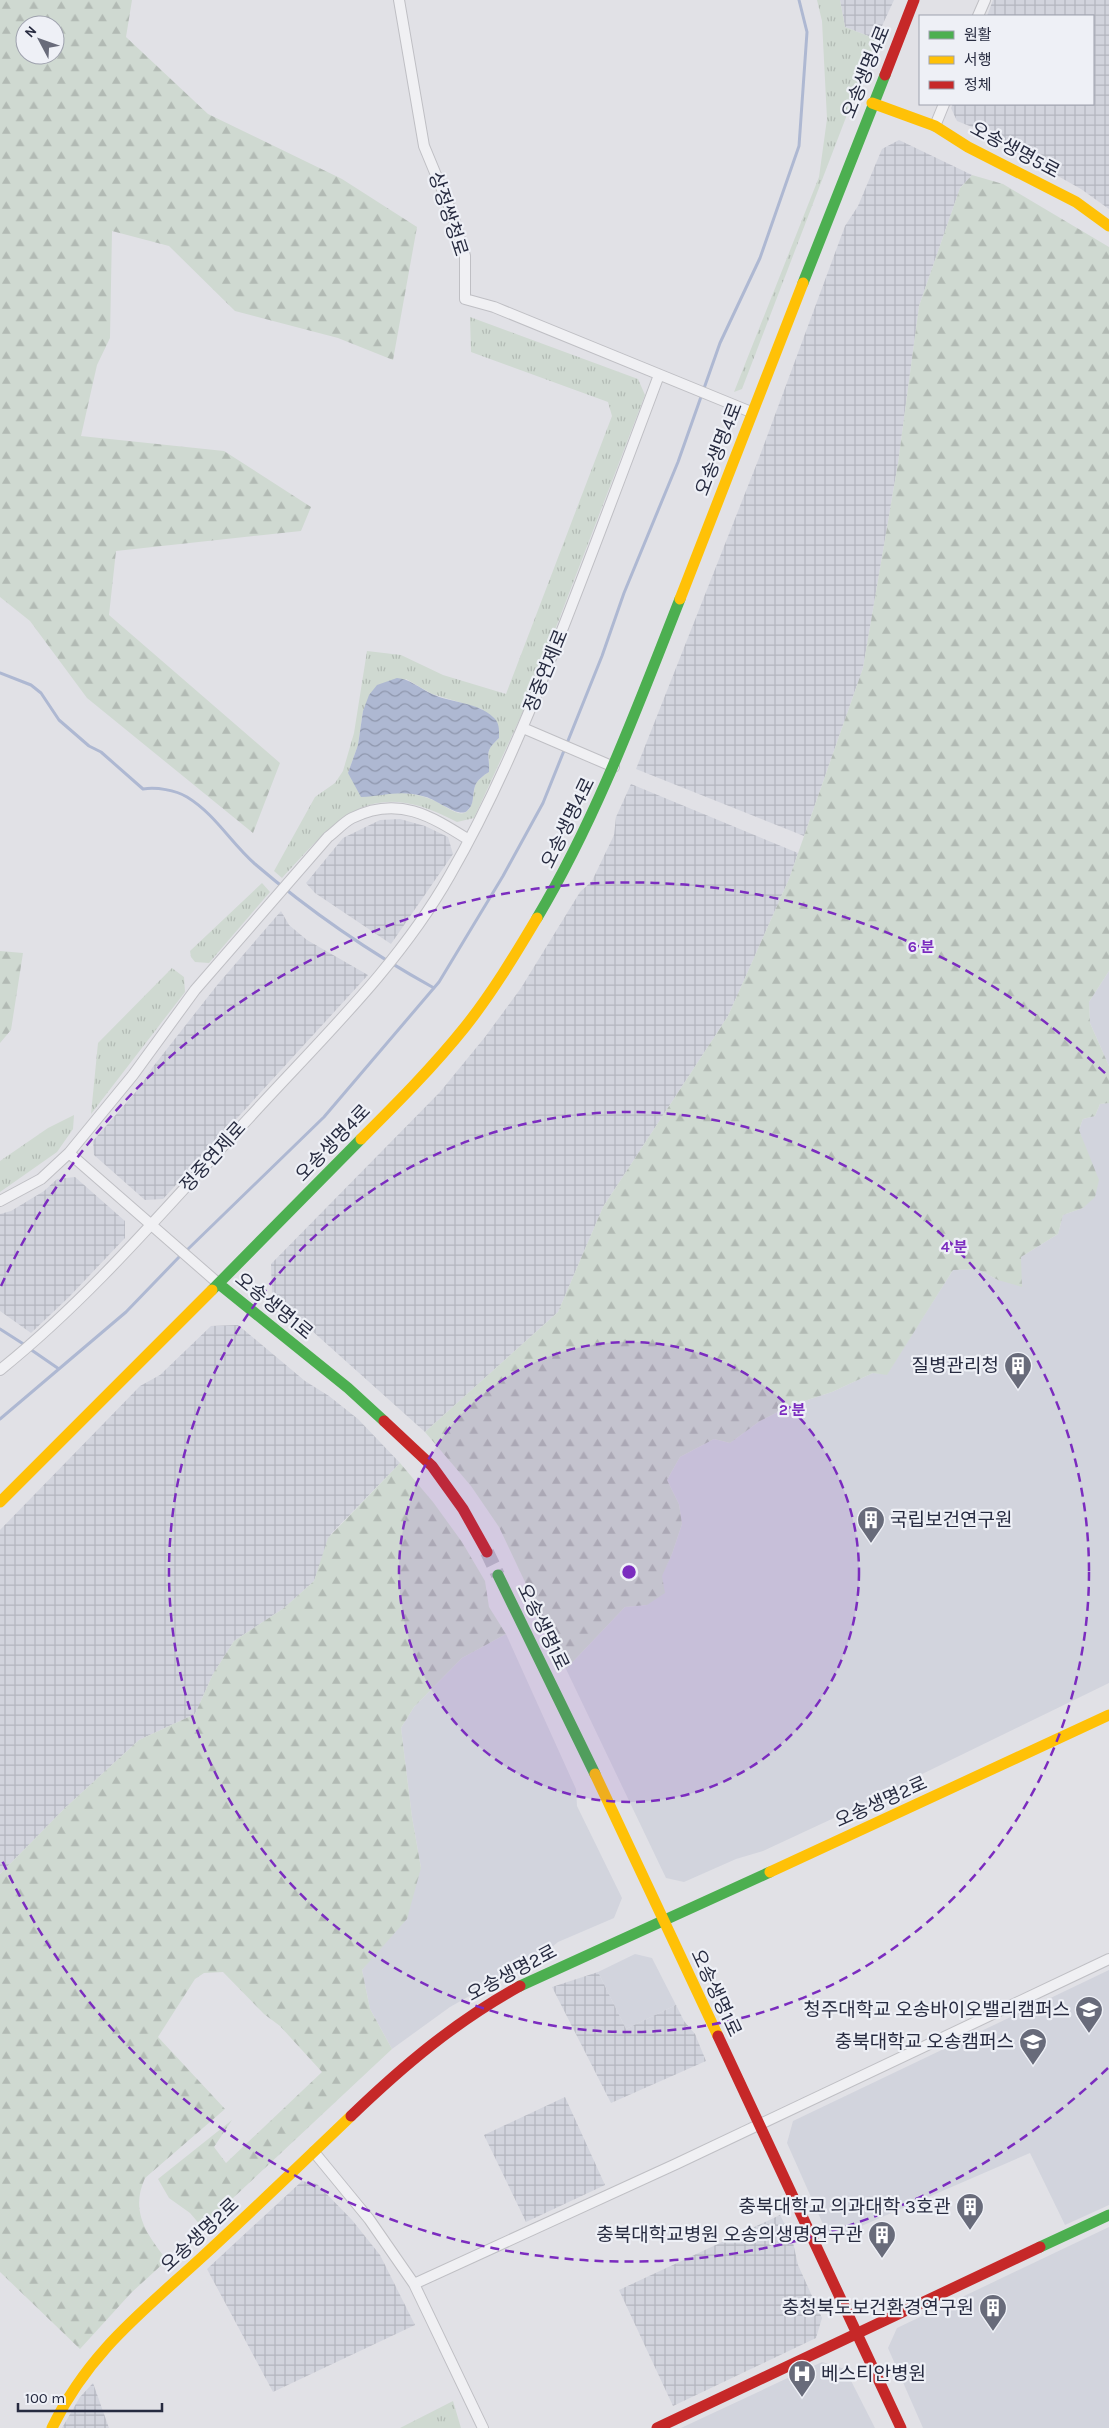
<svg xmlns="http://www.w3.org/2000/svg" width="1109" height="2428" font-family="Karla,'Noto Sans KR',sans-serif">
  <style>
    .built { fill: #d2d4dd }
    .industrial { fill: url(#industrial-grid) }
    .grass { fill: url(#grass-tufts); fill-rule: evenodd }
    .forest { fill: url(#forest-firs); fill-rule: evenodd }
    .water { fill: url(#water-waves) }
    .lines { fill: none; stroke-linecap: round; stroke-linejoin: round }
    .stream { stroke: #aeb8d2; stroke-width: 3 }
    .secondary-tunnel { stroke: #bcbdc5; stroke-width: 14; stroke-dasharray: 14 7; stroke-linecap: butt }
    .street-casing { stroke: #bfbfc4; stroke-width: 12 }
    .street { stroke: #f0f0f3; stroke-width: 10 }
    .fast { stroke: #4caf50; stroke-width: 11 }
    .slow { stroke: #ffc107; stroke-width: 11 }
    .jam { stroke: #c62828; stroke-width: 11 }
    .ring { fill: none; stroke: #7b2cbf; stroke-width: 2.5; stroke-dasharray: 9 6 }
    .labels { text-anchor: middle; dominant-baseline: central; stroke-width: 4.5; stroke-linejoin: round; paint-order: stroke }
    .street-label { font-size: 19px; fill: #272b40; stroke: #eef0f6 }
    .poi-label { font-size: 19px; fill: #272b40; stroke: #eef0f6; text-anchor: end }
    .centre { fill: #7b2cbf; stroke: #eef0f6; stroke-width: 2.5 }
    .ring-label { font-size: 15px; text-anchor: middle; font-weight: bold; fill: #7b2cbf; stroke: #eef0f6; stroke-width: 4.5; stroke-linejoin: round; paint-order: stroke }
  </style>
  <defs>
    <pattern id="industrial-grid" width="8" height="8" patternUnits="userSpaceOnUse" patternTransform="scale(1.25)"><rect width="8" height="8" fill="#d2d4dd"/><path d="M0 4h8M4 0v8" fill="none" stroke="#b4b6bf"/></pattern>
    <pattern id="grass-tufts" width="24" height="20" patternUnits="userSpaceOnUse" patternTransform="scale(1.25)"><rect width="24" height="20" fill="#cfd9d1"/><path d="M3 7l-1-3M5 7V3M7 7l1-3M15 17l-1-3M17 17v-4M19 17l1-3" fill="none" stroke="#b2bab4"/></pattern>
    <pattern id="forest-firs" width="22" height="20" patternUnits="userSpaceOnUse" patternTransform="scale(1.25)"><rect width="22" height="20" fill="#cfd9d1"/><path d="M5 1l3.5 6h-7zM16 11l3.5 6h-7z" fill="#b2bab4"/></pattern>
    <pattern id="water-waves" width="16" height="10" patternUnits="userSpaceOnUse" patternTransform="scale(1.25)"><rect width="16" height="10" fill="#aeb8d2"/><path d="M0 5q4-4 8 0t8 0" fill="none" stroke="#8e96ac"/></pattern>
  </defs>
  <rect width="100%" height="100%" fill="#e1e1e6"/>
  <path class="built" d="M1109,971V1066L1090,1023L1089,1002Z
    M1109,1103V1683L916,1777L907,1784L763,1851L736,1859L684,1882L666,1878L566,1669L625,1607L647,1605L672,1554L682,1524L679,1504L667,1480L680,1457L714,1439L730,1443L760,1421L792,1405L832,1392L873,1373L887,1374L953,1270L977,1269L998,1280L1021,1257L1058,1234L1063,1215L1083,1208L1084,1145L1079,1130L1083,1119L1095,1116L1100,1104Z
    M506,1634L576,1789L577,1806L622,1898L614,1918L558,1942L545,1953L450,2007L392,2049L370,2009L362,1970L373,1956L421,1868L412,1817L401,1728L414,1707L462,1658Z
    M635,1954L652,1958L676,2005L626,2029L598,1972Z
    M1109,1970V2205L1065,2225L1030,2153L836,2237L826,2231L787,2143L793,2121Z
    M1109,2227V2428H923L888,2348L897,2328Z
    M822,2362L845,2369L875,2428H681Z"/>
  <path class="industrial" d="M840,0H894L876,39L845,27Z
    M993,0H1109V209L1081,189L1010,149L992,135L957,121L951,108L953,104H1093V16H987Z
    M899,140L972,175L960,188L919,306L898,463L863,668L804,836L636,769L759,458L845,226L858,206L882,149Z
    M631,784L798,853L789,879L728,1016L603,1207L558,1312L425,1432L272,1295L271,1264L440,1092L485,1037L521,988L580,892L592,881L614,835L616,817Z
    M400,819L425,826L448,837L453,854L391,944L315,893L306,883L343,838L380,820Z
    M281,911L289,925L307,940L368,975L163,1199L145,1200L94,1155L93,1141L140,1087L152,1068L218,984Z
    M75,1177L125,1221V1238L69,1297L31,1333L0,1311V1214L11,1211L44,1191L57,1179Z
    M238,1325L305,1381L329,1396L358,1419L400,1463L331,1534L314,1581L284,1608L234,1641L213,1674L195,1714L139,1740L65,1808L0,1874V1530L140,1386L160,1375L211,1326Z
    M598,1972L626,2029L676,2005L684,2021L695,2034L706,2061L611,2103L552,1987Z
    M565,2097L605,2185L526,2222L484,2135Z
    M302,2181L317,2184L352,2220L380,2255L415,2325L273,2392L207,2269Z
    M780,2215L792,2238L798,2265L822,2318L816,2338L673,2406L619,2290Z
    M93,2383L109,2428H62L80,2397Z"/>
  <path class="grass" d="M817,0H840L845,27L876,39L742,389L734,392L819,177L827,119L822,21Z
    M470,317L638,379L645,395L527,703L474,818L457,822C370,775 339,816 282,878L274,871L315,797L335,783L343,771L354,733L367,651L401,655L443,675L506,694L612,416L608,402L471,352ZM406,679L432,694L482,709L499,738C483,753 490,753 489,772C484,775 477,780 475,786C472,795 475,808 464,813C457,816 441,803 433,800C412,791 390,791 369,796L348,773L358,745L363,711Z
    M262,883L270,892L209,963L195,962L191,957L190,951Z
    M172,968L184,977L185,992L91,1114L98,1043Z
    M74,1115L73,1129L57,1152L0,1192V1161L48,1128Z
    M453,2401L461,2428H400Z"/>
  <path class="forest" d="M0,0H132L126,37L208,114L342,179L417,227L393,360L338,338L235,311L169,246L112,231L110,338L97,365L81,436L224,451L311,507L301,531L116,551L109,615L280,763L253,833L87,698L30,621L0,597ZM25,25H55V55H25Z
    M972,175L1003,184L1109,247V971L1089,1002L1090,1023L1109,1066V1103L1100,1104L1095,1116L1083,1119L1079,1130L1099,1180L1095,1197L1083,1208L1063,1215L1058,1234L1021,1257L1022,1287L998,1280L977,1269L953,1270L887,1375L873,1373L832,1392L792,1405L760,1421L730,1443L714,1439L680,1457L667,1480L679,1504L682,1524L672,1554L662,1576L665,1593L647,1605L625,1607L566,1669L499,1527L471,1486L425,1432L558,1312L603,1207L728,1016L789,879L863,668L898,463L919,306L960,188Z
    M0,951L23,953L11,1030L0,1043Z
    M400,1463L433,1502L462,1542L485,1581L489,1607L506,1634L462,1658L414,1707L401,1728L412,1817L421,1868L407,1919L362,1970L370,2009L392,2049L202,2227L190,2213L169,2198L158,2179L232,2120L214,2147L226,2163L322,2072L280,2026L264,2014L223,1972L204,1973L195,1979L158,2037L225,2109L145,2178C130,2211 146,2234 167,2260L131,2293L80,2349L0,2272V1874L65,1808L139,1740L195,1714L213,1674L234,1641L284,1608L314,1581L328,1538Z"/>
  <path class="water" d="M397,678C410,679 419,688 432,694C451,703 477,702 493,717C500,723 499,730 499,738C483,753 490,753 489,772C484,775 477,780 475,786C472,795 475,804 467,811C459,818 437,800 426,797C400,789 385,796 361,797L348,773L358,745L363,711L369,695L377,685Z"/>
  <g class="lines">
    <path class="stream" d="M0,673L31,685L41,693L59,720L89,746L101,752L143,789C157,787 175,790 187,797C215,814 231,843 255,864C312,913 369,952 434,988
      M186,1251L324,1117L439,982L503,876L543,803L602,656L624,593L678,462L720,343L760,258L799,146L807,32L799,0
      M0,1329L25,1345
      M30,1349L59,1369
      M0,1419L126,1312L181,1255"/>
    <path class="secondary-tunnel" d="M487,1552L498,1575"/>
    <defs>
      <path id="street" d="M399,0L424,146L453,216L465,256V299L494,307L751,412
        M978,16L985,0
        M935,126L944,104
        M523,728L614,767
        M69,1153L219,1284
        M0,1201L41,1179L69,1153L133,1075L195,990L328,837C336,831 344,822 352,818C398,795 431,816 469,840
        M0,1370C92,1296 168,1205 248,1119C319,1041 398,967 450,875C492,802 524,726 555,648C591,557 625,466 659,375
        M314,2152L369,2219L414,2284L483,2428
        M414,2284L676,2164L1109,1959"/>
    </defs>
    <use href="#street" class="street-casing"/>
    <use href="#street" class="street"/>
    <path class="fast" d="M803,283L885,75
      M537,918C597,817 637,708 680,599
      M219,1284L348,1388L384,1421
      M212,1290L361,1139
      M498,1575L595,1774
      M520,1986L770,1872
      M1040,2247L1109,2215"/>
    <path class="slow" d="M872,103L935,126L968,147L1076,202L1109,226
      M680,599L803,283
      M361,1139C397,1103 433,1067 465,1027C492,993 515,955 537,918
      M0,1502L212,1290
      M595,1774L718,2036
      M770,1872L1109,1715
      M52,2428C88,2353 142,2312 201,2258C252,2211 301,2164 351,2116"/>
    <path class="jam" d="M885,75L914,0
      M384,1421L432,1466L463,1509L487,1552
      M718,2036L901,2428
      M351,2116C404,2065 455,2022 520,1986
      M657,2428L1040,2247"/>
  </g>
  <circle cx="629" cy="1572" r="230" fill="#7b2cbf" fill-opacity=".12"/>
  <g class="ring">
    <circle cx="629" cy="1572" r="230"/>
    <circle cx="629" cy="1572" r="460"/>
    <path d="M1108 2068A690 690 0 0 1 1 1858M1 1286A690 690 0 0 1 1108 1076"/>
  </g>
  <defs>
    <symbol id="building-pin" viewBox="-11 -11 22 30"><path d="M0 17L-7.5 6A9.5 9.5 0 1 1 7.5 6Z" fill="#686b7a" stroke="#eef0f6"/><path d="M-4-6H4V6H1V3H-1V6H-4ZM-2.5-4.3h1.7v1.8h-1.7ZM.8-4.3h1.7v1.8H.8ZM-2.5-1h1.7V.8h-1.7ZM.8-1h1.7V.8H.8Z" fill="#fff"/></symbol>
    <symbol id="university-pin" viewBox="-11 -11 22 30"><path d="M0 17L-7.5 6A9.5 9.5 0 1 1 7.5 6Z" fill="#686b7a" stroke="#eef0f6"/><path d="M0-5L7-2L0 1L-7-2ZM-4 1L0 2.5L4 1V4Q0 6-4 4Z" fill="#fff"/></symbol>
    <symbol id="hospital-pin" viewBox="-11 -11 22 30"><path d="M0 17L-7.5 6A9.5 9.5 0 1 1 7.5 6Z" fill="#686b7a" stroke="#eef0f6"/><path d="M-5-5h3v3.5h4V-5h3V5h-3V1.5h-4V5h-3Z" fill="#fff"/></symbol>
  </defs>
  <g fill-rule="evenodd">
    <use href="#building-pin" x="1002" y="1350" width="32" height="43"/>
    <use href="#building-pin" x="855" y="1504" width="32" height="43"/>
    <use href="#university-pin" x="1073" y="1994" width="32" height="43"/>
    <use href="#university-pin" x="1017" y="2026" width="32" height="43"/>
    <use href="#building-pin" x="954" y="2191" width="32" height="43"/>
    <use href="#building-pin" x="866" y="2219" width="32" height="43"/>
    <use href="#building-pin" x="977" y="2292" width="32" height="43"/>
    <use href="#hospital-pin" x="786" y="2358" width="32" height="43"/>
  </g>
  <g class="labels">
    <g class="street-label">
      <text transform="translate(866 72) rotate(-68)">오송생명4로</text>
      <text transform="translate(1015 150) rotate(28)">오송생명5로</text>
      <text transform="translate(448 214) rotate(72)">상정쌍청로</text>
      <text transform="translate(719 449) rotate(-69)">오송생명4로</text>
      <text transform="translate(546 671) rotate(-68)">정중연제로</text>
      <text transform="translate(568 823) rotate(-64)">오송생명4로</text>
      <text transform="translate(333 1143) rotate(-46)">오송생명4로</text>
      <text transform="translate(213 1157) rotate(-48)">정중연제로</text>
      <text transform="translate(274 1306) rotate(39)">오송생명1로</text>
      <text transform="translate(543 1627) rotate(64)">오송생명1로</text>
      <text transform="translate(881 1802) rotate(-24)">오송생명2로</text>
      <text transform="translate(512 1973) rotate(-28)">오송생명2로</text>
      <text transform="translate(716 1993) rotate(65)">오송생명1로</text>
      <text transform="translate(200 2235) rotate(-43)">오송생명2로</text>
    </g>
    <g class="poi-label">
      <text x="999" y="1366">질병관리청</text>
      <text x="890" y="1520" text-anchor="start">국립보건연구원</text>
      <text x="1070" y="2010">청주대학교 오송바이오밸리캠퍼스</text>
      <text x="1014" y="2042">충북대학교 오송캠퍼스</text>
      <text x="951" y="2207">충북대학교 의과대학 3호관</text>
      <text x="863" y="2235">충북대학교병원 오송의생명연구관</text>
      <text x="974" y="2308">충청북도보건환경연구원</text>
      <text x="821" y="2374" text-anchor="start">베스티안병원</text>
    </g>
  </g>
  <circle cx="629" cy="1572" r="8" class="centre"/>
  <g class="ring-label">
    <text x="921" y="952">6 분</text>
    <text x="954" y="1252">4 분</text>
    <text x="792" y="1415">2 분</text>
  </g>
  <rect x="919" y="15" width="175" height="90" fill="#eef0f6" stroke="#9ea1ad"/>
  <rect x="929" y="31" width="25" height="8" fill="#4caf50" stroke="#9ea1ad"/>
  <text x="964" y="40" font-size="15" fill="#272b40">원활</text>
  <rect x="929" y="56" width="25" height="8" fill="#ffc107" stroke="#9ea1ad"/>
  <text x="964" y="65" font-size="15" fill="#272b40">서행</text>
  <rect x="929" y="81" width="25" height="8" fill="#c62828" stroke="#9ea1ad"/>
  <text x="964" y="90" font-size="15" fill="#272b40">정체</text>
  <g transform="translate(40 40) rotate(311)"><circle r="24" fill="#eef0f6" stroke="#9ea1ad"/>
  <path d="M0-4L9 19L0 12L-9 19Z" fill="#686b7a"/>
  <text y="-8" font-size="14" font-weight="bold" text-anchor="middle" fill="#272b40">N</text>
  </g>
  <path d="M18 2403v8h144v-8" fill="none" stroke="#272b40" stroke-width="2.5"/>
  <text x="25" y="2403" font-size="15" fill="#272b40" stroke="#eef0f6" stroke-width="4" paint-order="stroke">100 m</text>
</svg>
